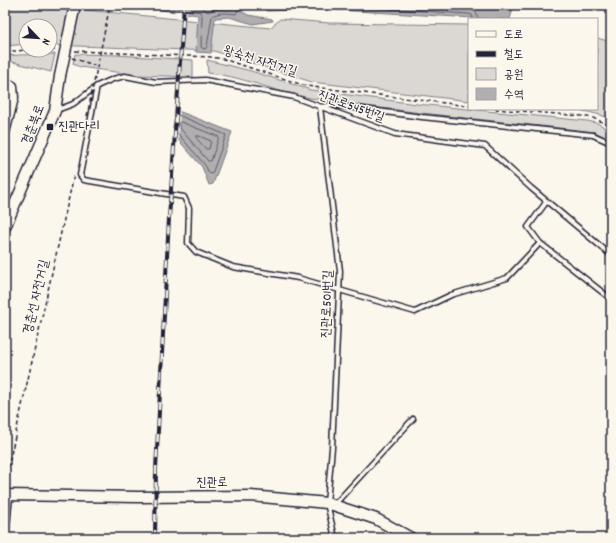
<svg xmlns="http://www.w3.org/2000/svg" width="616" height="543" font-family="Dekko,'Poor Story',sans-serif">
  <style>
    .green { fill: #dbd8d3; stroke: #7e7d87 }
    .water { fill: #b1aeb0; stroke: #787681 }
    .pier { fill: #fbf7ec }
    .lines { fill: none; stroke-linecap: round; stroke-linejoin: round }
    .shore { stroke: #5b5a6a; stroke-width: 1 }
    .service-casing { stroke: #22223b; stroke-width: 7 }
    .minor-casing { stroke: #22223b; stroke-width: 11 }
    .tertiary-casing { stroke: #22223b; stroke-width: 13 }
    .path { stroke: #22223b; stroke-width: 1.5; stroke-dasharray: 4 3; stroke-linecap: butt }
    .service { stroke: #fbf7ec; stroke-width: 4 }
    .minor { stroke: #fbf7ec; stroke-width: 8 }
    .tertiary { stroke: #fbf7ec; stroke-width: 10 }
    .rail-casing { stroke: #22223b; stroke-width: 4 }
    .rail { stroke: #fbf7ec; stroke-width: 2.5; stroke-dasharray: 8; stroke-linecap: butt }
    .tertiary-bridge-casing { stroke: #22223b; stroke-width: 13; stroke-linecap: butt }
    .path-bridge { stroke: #22223b; stroke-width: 1.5; stroke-dasharray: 4 3; stroke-linecap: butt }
    .tertiary-bridge { stroke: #fbf7ec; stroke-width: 10 }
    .poi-dot { fill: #22223b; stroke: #fbf7ec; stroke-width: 1.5 }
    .labels { text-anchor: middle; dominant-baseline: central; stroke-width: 3; stroke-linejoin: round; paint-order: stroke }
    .street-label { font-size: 13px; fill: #22223b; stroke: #fbf7ec }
    .poi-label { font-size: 13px; fill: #22223b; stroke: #fbf7ec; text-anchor: start }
  </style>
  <rect width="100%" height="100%" fill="#fbf7ec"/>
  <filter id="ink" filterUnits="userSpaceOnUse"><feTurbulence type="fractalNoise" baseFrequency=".025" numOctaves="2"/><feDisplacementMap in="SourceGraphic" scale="8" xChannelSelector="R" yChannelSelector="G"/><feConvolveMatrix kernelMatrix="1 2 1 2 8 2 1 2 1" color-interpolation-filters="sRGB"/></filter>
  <g filter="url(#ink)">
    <path class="green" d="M5,5H82L85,10L270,28L280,19L329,23L469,25V101L312,82L214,51L50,45V26H26V44L6,46H5Z
      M597,38L611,42V119C597,113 584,111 569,109H597Z
      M55,54L51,72L5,60V56L20,55Z
      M75,54L117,55L193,60V77L137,75L80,67L73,64Z
      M207,60L251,71L311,90L417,104L587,121L597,123L611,131V140L595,132C500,121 405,113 311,98C276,93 243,76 208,73Z"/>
    <path class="water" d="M117,5H256L241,11L248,15L272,19L273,21L253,24L229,17L215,18L211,53L196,52L198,15L154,9H123Z
      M259,5H514L510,19H491L321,9L267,11Z
      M173,109L232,132L213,184L209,185L202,167L168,128Z"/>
    <path class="pier" d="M175,5H187V16L174,14Z
      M174,107L180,110L178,143L166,130L171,109Z"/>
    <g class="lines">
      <path class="shore" d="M156,5L201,12L202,16L201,47L202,48L205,49L207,47L212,16C219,12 228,13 236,14L239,8L245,5
        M190,5L201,7L208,12L214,9L232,8L235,5
        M265,5L269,7L309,5
        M330,5L469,14L472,15L473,19
        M413,5L470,9L476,12L478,19
        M178,115L226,135L212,174L209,173L205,165L173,128L175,117Z
        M181,122L219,137L211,161H208L179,127V123Z
        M197,136H199L211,141L209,149H206L197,139Z"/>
      <defs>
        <path id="service" d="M97,86L80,175L84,180L184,197L189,208L188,243L196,252L233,267L298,278L415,312L451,295L507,278L540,243
          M57,110L73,104L97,86L113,79L125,76L156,82L205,80L294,97L395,134L485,146L531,188L611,255
          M547,201L528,227L540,243L611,299
          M334,505L413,419
          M6,538L10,496
          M335,538L327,503L332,448L340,271L320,107L333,105L422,117L593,135L611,143"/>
        <path id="minor" d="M5,82L13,86L14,98L5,133"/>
        <path id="tertiary" d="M5,227L55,111L60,76
          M5,495L138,497L251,496L327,503L376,519L411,538"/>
      </defs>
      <use href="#service" class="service-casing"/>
      <use href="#minor" class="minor-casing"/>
      <use href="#tertiary" class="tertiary-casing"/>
      <path class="path" d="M44,50H57
        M5,51H15L26,50
        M75,51L211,57L223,59L306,86L469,106
        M72,58L97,66
        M495,109L582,116L593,118L611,126
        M5,481L74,175"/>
      <use href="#service" class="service"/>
      <use href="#minor" class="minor"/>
      <use href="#tertiary" class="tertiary"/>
      <defs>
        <path id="rail" d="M155,538L156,469L169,218L184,5"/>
      </defs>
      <use href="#rail" class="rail-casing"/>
      <use href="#rail" class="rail"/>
      <defs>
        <path id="tertiary-bridge" d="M60,76L75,5"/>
      </defs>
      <use href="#tertiary-bridge" class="tertiary-bridge-casing"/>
      <path class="path-bridge" d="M87,116L110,5"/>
      <use href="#tertiary-bridge" class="tertiary-bridge"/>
    </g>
  </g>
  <rect class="poi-dot" x="46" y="123" width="8" height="8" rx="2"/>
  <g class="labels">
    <g class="street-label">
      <text transform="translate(260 62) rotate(17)">왕숙천 자전거길</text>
      <text transform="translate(351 107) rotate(20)">진관로545번길</text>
      <text transform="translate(34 125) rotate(-69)">경춘북로</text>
      <text transform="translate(37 297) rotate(-77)">경춘선 자전거길</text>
      <text transform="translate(328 304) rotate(-88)">진관로501번길</text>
      <text x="212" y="483">진관로</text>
    </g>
    <g class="poi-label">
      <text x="58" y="127">진관다리</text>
    </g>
  </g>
  <rect width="616" height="543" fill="none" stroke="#fbf7ec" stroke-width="20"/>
  <rect x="10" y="10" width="596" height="523" fill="none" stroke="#22223b" stroke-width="1.5" filter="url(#ink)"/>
  <rect x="468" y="18" width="130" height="92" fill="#fbf7ec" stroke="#a4a2a5"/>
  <rect x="476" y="31" width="20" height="6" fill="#fbf7ec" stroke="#a4a2a5"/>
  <text x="504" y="38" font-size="12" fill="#22223b">도로</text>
  <rect x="476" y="51" width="20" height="6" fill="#22223b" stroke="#a4a2a5"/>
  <text x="504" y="58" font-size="12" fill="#22223b">철도</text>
  <rect x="476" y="68" width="20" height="12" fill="#dbd8d3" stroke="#a4a2a5"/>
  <text x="504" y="78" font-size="12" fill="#22223b">공원</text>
  <rect x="476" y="88" width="20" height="12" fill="#b1aeb0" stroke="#a4a2a5"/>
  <text x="504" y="98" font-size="12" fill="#22223b">수역</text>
  <g transform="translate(38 38) rotate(115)"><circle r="19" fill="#fbf7ec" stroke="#a4a2a5"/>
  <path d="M0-3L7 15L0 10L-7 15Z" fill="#22223b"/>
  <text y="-6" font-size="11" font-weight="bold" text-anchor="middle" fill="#22223b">N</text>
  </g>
</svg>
